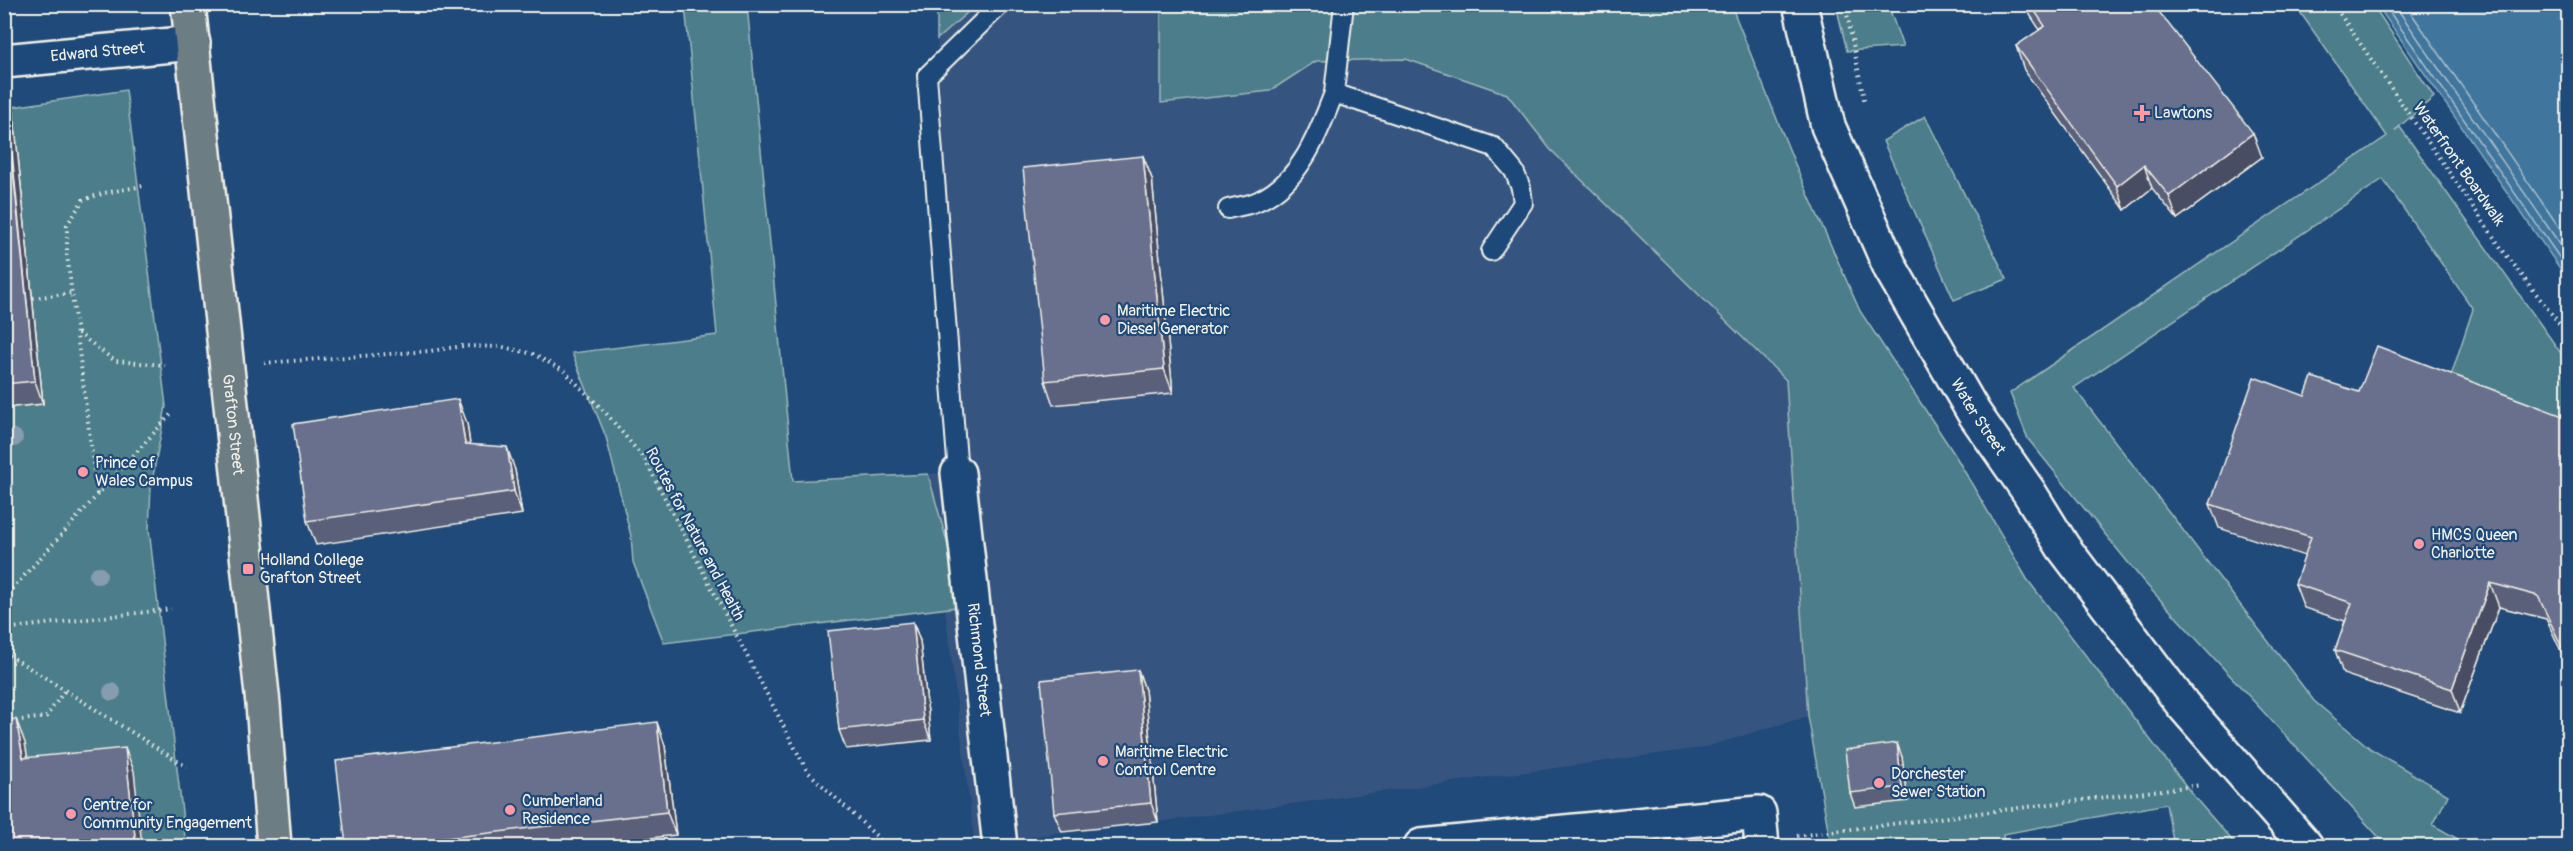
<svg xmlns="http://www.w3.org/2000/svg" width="2573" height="851" font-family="Pangolin,sans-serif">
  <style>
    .built { fill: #355580 }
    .green { fill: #4c7e8a; stroke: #a0b8b9; stroke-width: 1.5 }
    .water { fill: #40759d; stroke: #88a7bb; stroke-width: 1.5 }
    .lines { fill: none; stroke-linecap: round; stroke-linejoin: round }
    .shore { stroke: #acbfca; stroke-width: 1.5 }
    .service-casing { stroke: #f4f1e8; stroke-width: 22 }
    .minor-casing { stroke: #f4f1e8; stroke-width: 38 }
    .tertiary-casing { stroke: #f4f1e8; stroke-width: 38 }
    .primary-casing { stroke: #f4f1e8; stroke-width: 38 }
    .path { stroke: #f4f1e8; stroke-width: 4; stroke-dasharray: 1.5 4.5; stroke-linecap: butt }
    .service { stroke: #1f4a7a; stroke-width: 18 }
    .minor { stroke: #1f4a7a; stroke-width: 33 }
    .tertiary { stroke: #1f4a7a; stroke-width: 33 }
    .primary { stroke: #6d7d84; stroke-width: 33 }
    .tree { fill: #869caf }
    .wall { fill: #5a6079; stroke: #f4f1e8; stroke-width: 1.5 }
    .shaded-wall { fill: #4a4e63; stroke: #f4f1e8; stroke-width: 1.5 }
    .building { fill: #69708d; stroke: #f4f1e8; stroke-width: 1.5 }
    .poi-dot { fill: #ff9aa2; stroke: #1f4a7a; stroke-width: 2 }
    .labels { text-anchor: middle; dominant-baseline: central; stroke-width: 4.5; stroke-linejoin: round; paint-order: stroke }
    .street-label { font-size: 16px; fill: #f4f1e8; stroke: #1f4a7a }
    .poi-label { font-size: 16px; fill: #f4f1e8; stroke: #1f4a7a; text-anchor: start }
  </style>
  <rect width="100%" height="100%" fill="#1f4a7a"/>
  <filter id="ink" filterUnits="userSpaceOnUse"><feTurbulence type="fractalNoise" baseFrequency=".0167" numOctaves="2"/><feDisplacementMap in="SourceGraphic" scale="12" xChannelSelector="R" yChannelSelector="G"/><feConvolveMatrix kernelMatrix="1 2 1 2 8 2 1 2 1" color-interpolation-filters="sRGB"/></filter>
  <g filter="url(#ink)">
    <path class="built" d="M976,5H1161L1162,103L1270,91L1316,61L1406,59L1507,94L1550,149L1786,380L1808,716L1702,748L1158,822L1062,832L975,846L928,474L958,472L937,39Z"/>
    <path class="green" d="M685,5H747L793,481L928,474L965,606L664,643L633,562L631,536L606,437L572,353L717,335Z
      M937,5V4L976,5L937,39Z
      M1161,5H1731L1797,169L1860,311L1955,455L2027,579L2196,799L2237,846H2174L2166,804L2003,834L2004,846H1831L1808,716L1786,380L1550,149L1507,94L1406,59L1316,61L1270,91L1161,103Z
      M1836,5H1888L1903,47L1847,51Z
      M2295,5H2373L2434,97L2394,131L2400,127L2568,363V438L2446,391L2473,309L2383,179L2074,388L2314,701L2371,749L2448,795L2433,825L2470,846H2387L2143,581L2028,439L2010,393L2387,136Z
      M126,90L166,406L151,487L149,529L186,846H142L32,781L5,745L4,408L43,404L13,107Z
      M1925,116L2007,279L1954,300L1883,141Z"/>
    <path class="water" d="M2377,5H2568V280Z"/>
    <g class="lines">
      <path class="shore" d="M2384,4L2568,270
        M2394,4L2568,256
        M2405,4L2568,240"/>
      <defs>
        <path id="service" d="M1344,4L1334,93L1494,147L1514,171L1521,188L1523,203L1491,251
          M1228,209C1239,206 1251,205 1260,200C1301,181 1319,132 1334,93
          M958,473L927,76L1001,4"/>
        <g id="minor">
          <path id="s1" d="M4,61L193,43"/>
          <path id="s2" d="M958,473L1000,846"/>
          <path d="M1421,846L1759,813L1762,846"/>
        </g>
        <g id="tertiary">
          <path id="s3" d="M1800,4L1828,126L1891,269L1974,413L2029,492L2063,547L2183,705L2306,846"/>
        </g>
        <g id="primary">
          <path id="s4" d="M188,4L263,704L274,846"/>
        </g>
      </defs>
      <use href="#service" class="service-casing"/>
      <use href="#minor" class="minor-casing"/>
      <use href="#tertiary" class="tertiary-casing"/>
      <use href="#primary" class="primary-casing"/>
      <path class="path" d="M1845,4L1865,104
        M2333,4L2504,252L2568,335
        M33,298L73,293
        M78,333L115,361L165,365
        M264,363L430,351L463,346L503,347L533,354L564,371L606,413L645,460L807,771L887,846
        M97,494L67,255V225L83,200L104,193L143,186
        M4,598L171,414
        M4,629L171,609
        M4,652L187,767
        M4,722L46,717L65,690
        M1797,836L2201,785"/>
      <use href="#service" class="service"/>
      <use href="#minor" class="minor"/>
      <use href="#tertiary" class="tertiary"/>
      <use href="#primary" class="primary"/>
    </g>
    <g class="tree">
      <circle cx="14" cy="438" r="9"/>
      <circle cx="98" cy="575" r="9"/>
      <circle cx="112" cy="692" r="9"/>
    </g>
    <path class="wall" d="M2023,4H2153L2262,157L2177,219L2152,188L2125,210L2024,70L2016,46L2040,30Z
      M4,84L13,107L43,404L4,408Z
      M1143,156L1152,179L1173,393L1053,405L1045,381Z
      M2359,392L2568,418V666L2546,619L2499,607L2460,713L2343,674L2335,650L2345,621L2304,608L2295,584L2305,556L2219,528L2210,504L2305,396Z
      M467,423L470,444L515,470L522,514L316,545L307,521Z
      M913,622L920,641L931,740L846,749L839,730Z
      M1138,670L1145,690L1158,822L1062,832L1054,813Z
      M665,746L676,835L583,846H346Z
      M1902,757L1908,801L1855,807L1850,793Z"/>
    <path class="shaded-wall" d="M5,84L13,107L43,404L35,381Z
      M2253,133L2262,157L2177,219L2169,196Z
      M1143,156L1152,179L1173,393L1164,369Z
      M2144,165L2152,188L2125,210L2117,186Z
      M458,399L467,423L473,468L465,444Z
      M507,447L515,470L522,514L514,491Z
      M2490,583L2499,607L2460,713L2452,689Z
      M913,622L920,641L931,740L923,720Z
      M1138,670L1145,690L1158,822L1151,803Z
      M16,719L25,743L32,781L23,758Z
      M657,722L665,746L676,835L667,812Z
      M1897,743L1902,757L1908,801L1902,787Z
      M125,748L134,771L142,846H136Z"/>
    <path class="building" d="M2030,4H2153L2253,133L2169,196L2144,165L2117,186L2016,46L2045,26Z
      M4,84L35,381L4,384Z
      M1143,156L1164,369L1045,381L1023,168Z
      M2377,346L2568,418V660L2538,596L2490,583L2452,689L2335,650L2352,603L2295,584L2311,537L2210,504L2254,377L2305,396L2312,377L2359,392Z
      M458,399L465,444L507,447L514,491L307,521L293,424Z
      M913,622L923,720L839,730L828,631Z
      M1138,670L1151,803L1054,813L1041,680Z
      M16,719L23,758L125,748L136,846H4V721Z
      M657,722L667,812L379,846H346L336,761Z
      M1897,743L1902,787L1850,793L1845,750Z"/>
  </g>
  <g class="poi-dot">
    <path d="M2139 104h6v6h6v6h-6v6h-6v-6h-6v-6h6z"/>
    <circle cx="1105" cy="320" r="6"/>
    <circle cx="83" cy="472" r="6"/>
    <circle cx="2419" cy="544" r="6"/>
    <rect x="242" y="563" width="12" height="12" rx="3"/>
    <circle cx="1103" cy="761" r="6"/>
    <circle cx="1879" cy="783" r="6"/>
    <circle cx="510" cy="810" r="6"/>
    <circle cx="71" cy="814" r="6"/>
  </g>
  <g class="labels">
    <g class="street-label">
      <text stroke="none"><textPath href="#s1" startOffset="94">Edward Street</textPath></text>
      <text transform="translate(2459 164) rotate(55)">Waterfront Boardwalk</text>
      <text stroke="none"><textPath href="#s3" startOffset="453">Water Street</textPath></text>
      <text stroke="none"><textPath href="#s4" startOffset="423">Grafton Street</textPath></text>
      <text transform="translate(695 534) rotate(62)">Routes for Nature and Health</text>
      <text stroke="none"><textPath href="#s2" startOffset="188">Richmond Street</textPath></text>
    </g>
    <g class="poi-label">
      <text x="2154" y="113">Lawtons</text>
      <text x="1117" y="311">Maritime Electric<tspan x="1117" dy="18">Diesel Generator</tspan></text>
      <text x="95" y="463">Prince of<tspan x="95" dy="18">Wales Campus</tspan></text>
      <text x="2431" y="535">HMCS Queen<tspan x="2431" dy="18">Charlotte</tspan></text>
      <text x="260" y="560">Holland College<tspan x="260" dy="18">Grafton Street</tspan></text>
      <text x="1115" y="752">Maritime Electric<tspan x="1115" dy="18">Control Centre</tspan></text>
      <text x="1891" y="774">Dorchester<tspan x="1891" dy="18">Sewer Station</tspan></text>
      <text x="522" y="801">Cumberland<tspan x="522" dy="18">Residence</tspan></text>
      <text x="83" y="805">Centre for<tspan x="83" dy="18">Community Engagement</tspan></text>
    </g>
  </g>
  <rect width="2573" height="851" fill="none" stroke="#1f4a7a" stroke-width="24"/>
  <rect x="12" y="12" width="2549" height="827" fill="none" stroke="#f4f1e8" stroke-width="2" filter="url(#ink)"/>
</svg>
